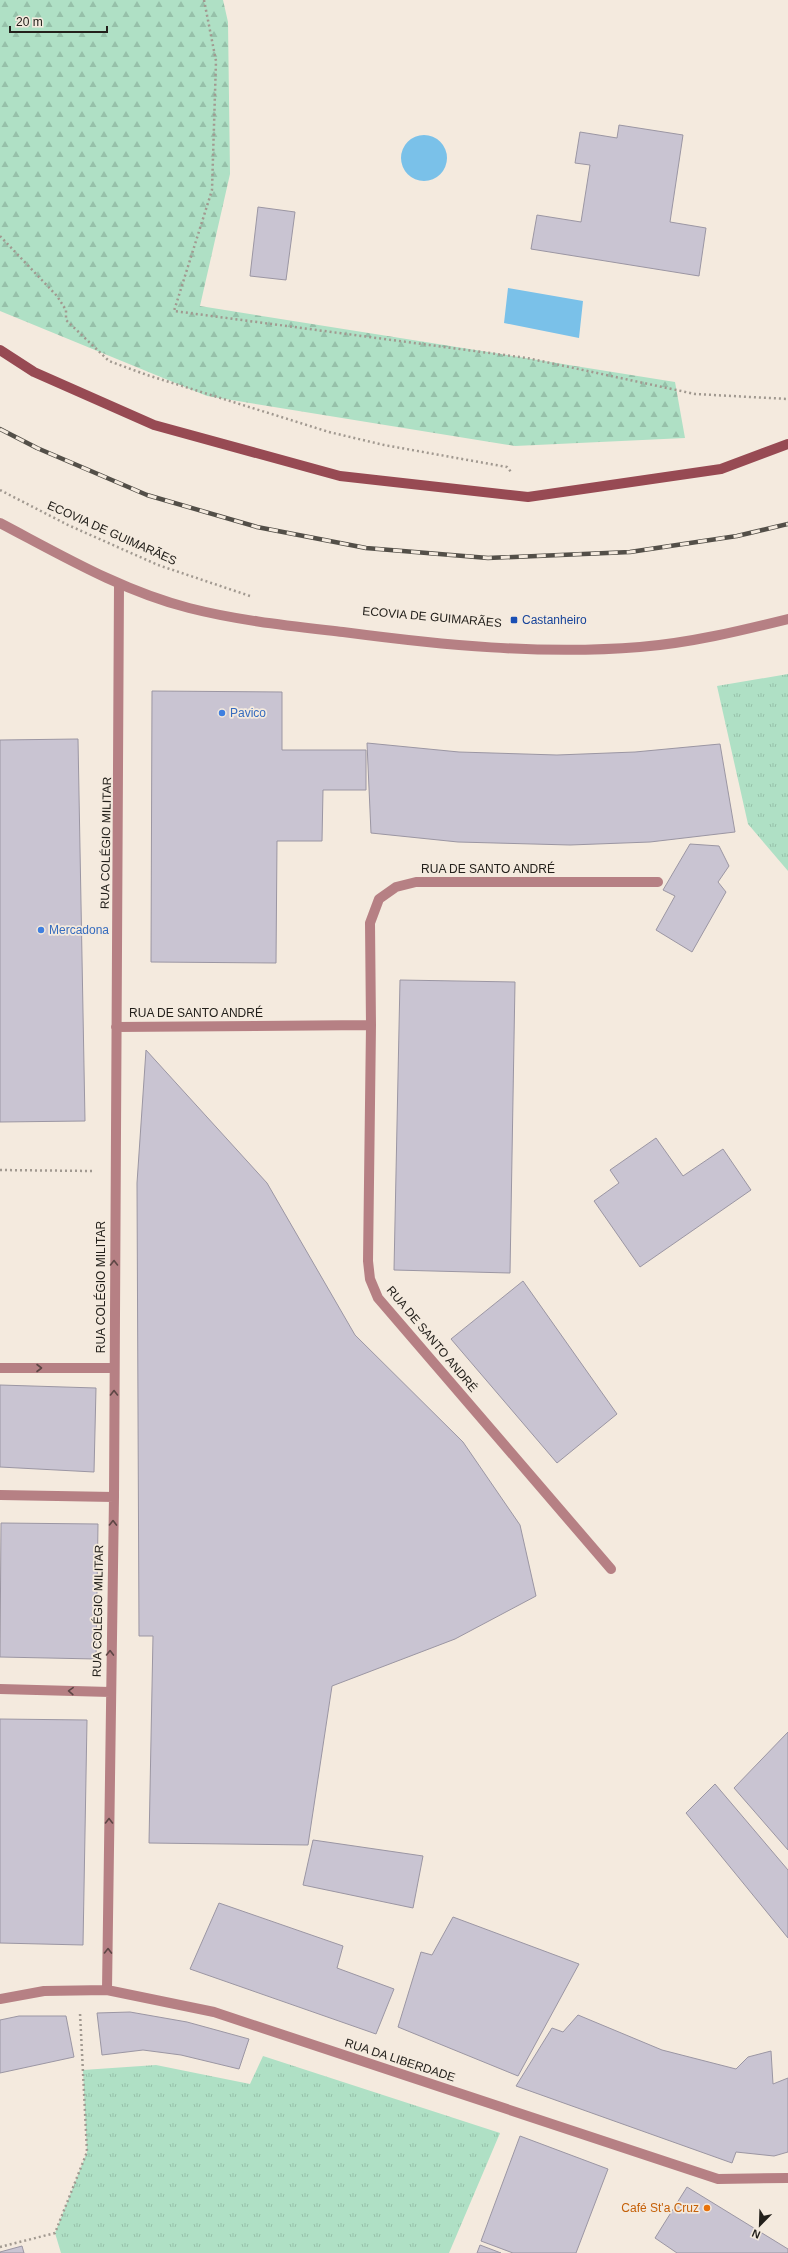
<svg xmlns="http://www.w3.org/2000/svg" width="788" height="2253" font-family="Helvetica,sans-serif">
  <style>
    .grass { fill: url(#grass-tufts) }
    .forest { fill: url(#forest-firs) }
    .water { fill: #7ac1e9 }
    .building { fill: #c9c4d2; stroke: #9b96a3 }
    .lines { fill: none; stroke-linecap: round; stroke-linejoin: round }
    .path { stroke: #a19990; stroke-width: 2.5; stroke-dasharray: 2 3; stroke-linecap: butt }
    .minor { stroke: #b68084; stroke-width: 10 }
    .tertiary { stroke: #b68084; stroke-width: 10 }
    .secondary { stroke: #974a53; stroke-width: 10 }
    .rail-casing { stroke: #534f48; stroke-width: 4.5 }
    .rail { stroke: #f4eade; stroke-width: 3; stroke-dasharray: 9; stroke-linecap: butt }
    .oneway { stroke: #5e4645 }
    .transit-dot { fill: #1a4fb4; stroke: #f4eade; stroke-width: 1.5 }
    .shop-dot { fill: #3f7fe0; stroke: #f4eade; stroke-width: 1.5 }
    .food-dot { fill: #e8710a; stroke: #f4eade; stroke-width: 1.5 }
    .labels { text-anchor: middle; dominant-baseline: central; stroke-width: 3.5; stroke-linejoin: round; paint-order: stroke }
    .street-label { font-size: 12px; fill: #23201b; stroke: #f4eade }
    .transit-label { font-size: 12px; fill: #164399; stroke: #f4eade; text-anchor: start }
    .shop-label { font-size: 12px; fill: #366cbe; stroke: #f4eade; text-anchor: start }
    .food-label { font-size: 12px; fill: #c56008; stroke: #f4eade; text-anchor: end }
  </style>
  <defs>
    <pattern id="grass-tufts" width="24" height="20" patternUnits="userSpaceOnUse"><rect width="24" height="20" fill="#afe0c5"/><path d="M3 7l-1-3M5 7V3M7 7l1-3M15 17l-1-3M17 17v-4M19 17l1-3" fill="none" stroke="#96c0a9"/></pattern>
    <pattern id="forest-firs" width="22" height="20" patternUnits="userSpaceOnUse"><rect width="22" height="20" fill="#afe0c5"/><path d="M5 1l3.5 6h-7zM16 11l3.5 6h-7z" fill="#96c0a9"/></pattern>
  </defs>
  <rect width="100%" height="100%" fill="#f4eade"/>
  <path class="grass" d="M788,674V871L748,824L717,686Z
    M263,2056L500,2133L449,2253H61L55,2233L87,2152L83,2070L156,2065L250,2084Z"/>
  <path class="forest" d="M0,0H223L228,22L230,174L200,306L675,382L685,438L515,446L207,396L0,311Z"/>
  <path class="water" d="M401 158a23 23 0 1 1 46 0a23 23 0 1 1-46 0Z
    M508,288L583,301L579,338L504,323Z"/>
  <path class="building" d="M619,125L683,135L670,222L706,228L699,276L531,249L537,215L581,222L590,165L575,163L580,132L617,138Z
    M258,207L295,212L286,280L250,276Z
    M152,691L282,692V750H366V790H323L322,841H277L276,963L151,962Z
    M78,739L85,1121L0,1122V740Z
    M367,743L459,752L557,755L635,752L720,744L735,832L650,842L570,845L458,842L371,833Z
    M690,844L719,846L729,866L718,882L726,892L692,952L656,930L675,896L663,890Z
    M400,980L515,982L510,1273L394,1270Z
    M146,1050L267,1183L355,1335L463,1442L520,1525L536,1596L455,1639L332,1686L308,1845L149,1843L153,1636H139L137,1183Z
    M656,1138L683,1176L723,1149L751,1190L640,1267L594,1201L619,1183L610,1170Z
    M523,1281L617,1414L557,1463L451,1339Z
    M0,1385L96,1388L94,1472L0,1467Z
    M1,1523L98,1524L96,1659L0,1657Z
    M0,1719L87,1720L83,1945L0,1943Z
    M788,1732V1850L734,1788Z
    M715,1784L788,1870V1938L686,1813Z
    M313,1840L423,1856L413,1908L303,1885Z
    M219,1903L343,1946L337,1968L394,1989L376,2034L190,1969Z
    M453,1917L579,1964L518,2076L398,2027L421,1952L432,1955Z
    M130,2012L187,2022L249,2039L239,2069L181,2055L143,2050L102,2055L97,2013Z
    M578,2015L662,2050L736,2069L748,2057L771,2051L773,2084L788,2078V2152L774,2156L736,2152L732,2163L516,2086L552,2028L563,2032Z
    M19,2016H66L74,2057L0,2073V2020Z
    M520,2136L608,2169L576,2253H513L481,2241Z
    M687,2187L788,2249V2253H677L655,2238Z
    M480,2245L501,2253H477Z
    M22,2246L24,2253H0V2252Z"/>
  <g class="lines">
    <path class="path" d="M204,0L216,61L212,190L174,311L527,358L695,394L788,399
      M0,236L57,296L66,310V320L109,361L147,375L329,432L384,445L507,467L512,473
      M0,490L68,525L158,565L250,596
      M0,1170L93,1171
      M0,2247L55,2233L87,2152L80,2013"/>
    <path class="minor" d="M116,1027L371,1025
      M0,1368H114
      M0,1495L114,1497
      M611,1569L378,1298L370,1279L368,1261L371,1025L370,923L379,899L396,887L416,882H658
      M0,1689L110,1692
      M107,1990L114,1497L119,585
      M0,1999L44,1991L107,1990L214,2012L718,2179L788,2178"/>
    <path class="tertiary" d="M0,523C61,555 122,591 189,608C240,621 291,626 343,632C441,645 541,655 640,647C690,643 739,631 788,619"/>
    <path class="secondary" d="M0,350L34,372L154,425L340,476L528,497L721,469L788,444"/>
    <defs>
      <path id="rail" d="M0,429L37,448L147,495L257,527L366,548L488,558L630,552L737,536L788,524"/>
    </defs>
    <use href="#rail" class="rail-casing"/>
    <use href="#rail" class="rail"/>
  </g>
  <defs><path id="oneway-chevron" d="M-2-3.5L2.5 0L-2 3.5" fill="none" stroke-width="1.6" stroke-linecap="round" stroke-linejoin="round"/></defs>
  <g class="oneway">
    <use href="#oneway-chevron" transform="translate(114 1263) rotate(-90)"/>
    <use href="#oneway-chevron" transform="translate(39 1368)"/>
    <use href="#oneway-chevron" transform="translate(114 1393) rotate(-90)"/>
    <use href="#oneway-chevron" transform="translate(113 1523) rotate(-89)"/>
    <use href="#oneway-chevron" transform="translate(110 1653) rotate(-89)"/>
    <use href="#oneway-chevron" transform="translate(71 1691) rotate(-178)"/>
    <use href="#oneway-chevron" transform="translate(109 1821) rotate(-90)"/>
    <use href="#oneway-chevron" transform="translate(108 1951) rotate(-89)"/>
  </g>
  <rect class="transit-dot" x="510" y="616" width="8" height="8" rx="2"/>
  <g class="shop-dot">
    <circle cx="222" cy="713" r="4"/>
    <circle cx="41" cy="930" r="4"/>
  </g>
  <circle class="food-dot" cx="707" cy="2208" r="4"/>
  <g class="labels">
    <g class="street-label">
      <text transform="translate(112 533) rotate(24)">ECOVIA DE GUIMARÃES</text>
      <text transform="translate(432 617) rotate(5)">ECOVIA DE GUIMARÃES</text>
      <text transform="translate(106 843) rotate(-89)">RUA COLÉGIO MILITAR</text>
      <text x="488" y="869">RUA DE SANTO ANDRÉ</text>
      <text x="196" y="1013">RUA DE SANTO ANDRÉ</text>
      <text transform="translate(101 1287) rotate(-90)">RUA COLÉGIO MILITAR</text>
      <text transform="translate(432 1339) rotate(50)">RUA DE SANTO ANDRÉ</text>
      <text transform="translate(98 1611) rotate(-89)">RUA COLÉGIO MILITAR</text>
      <text transform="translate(400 2060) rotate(18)">RUA DA LIBERDADE</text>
    </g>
    <g class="transit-label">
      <text x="522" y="620">Castanheiro</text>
    </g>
    <g class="shop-label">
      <text x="230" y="713">Pavico</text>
      <text x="49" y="930">Mercadona</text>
    </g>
    <g class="food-label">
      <text x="699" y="2208">Café St'a Cruz</text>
    </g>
  </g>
  <g transform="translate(760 2225) rotate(203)" stroke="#f4eade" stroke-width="3" paint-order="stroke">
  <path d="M0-3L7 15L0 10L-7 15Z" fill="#23201b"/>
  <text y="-6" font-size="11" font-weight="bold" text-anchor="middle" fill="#23201b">N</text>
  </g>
  <path d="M10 26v6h97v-6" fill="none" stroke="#23201b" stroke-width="2"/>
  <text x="16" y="26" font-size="12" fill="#23201b" stroke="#f4eade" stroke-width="3" paint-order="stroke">20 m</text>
</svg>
